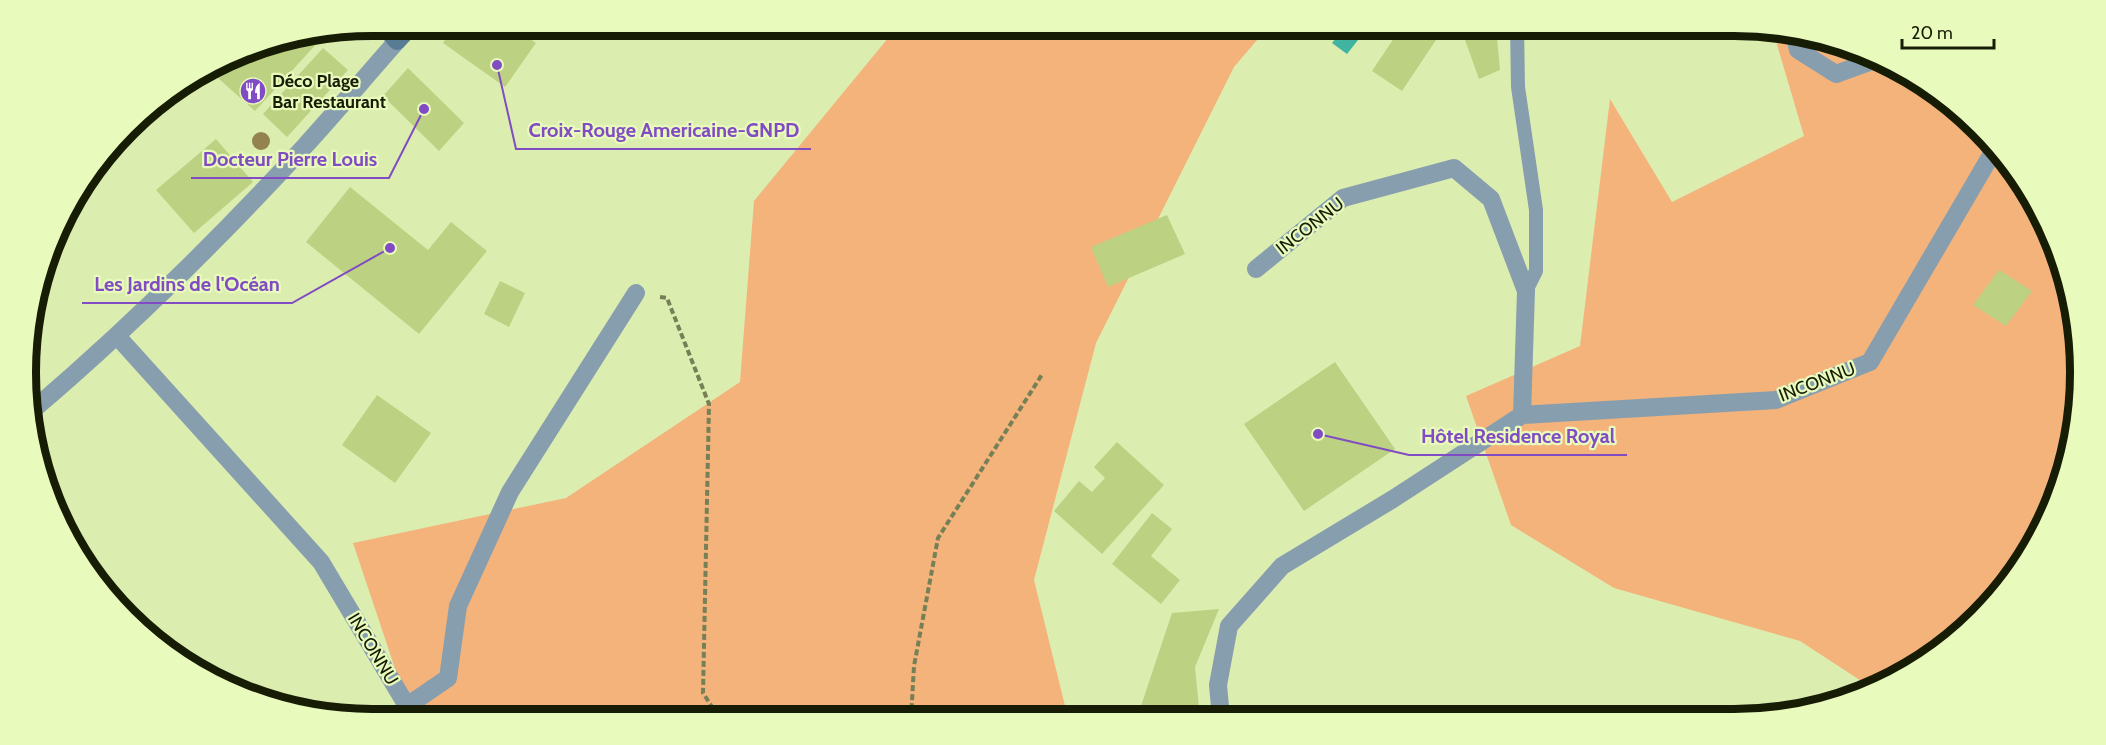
<svg xmlns="http://www.w3.org/2000/svg" width="2106" height="745" font-family="Cabin,sans-serif">
  <style>
    .green { fill: #f4b37b }
    .water { fill: #40b3a1 }
    .building { fill: #bdd182 }
    .lines { fill: none; stroke-linecap: round; stroke-linejoin: round }
    .path { stroke: #768057; stroke-width: 4; stroke-dasharray: 6 3; stroke-linecap: butt }
    .lane { stroke: #879eaf; stroke-width: 14 }
    .street { stroke: #879eaf; stroke-width: 18 }
    .secondary { stroke: #597c95; stroke-width: 18 }
    .tree { fill: #93834f }
    .labels { text-anchor: middle; dominant-baseline: central; stroke-width: 4.5; stroke-linejoin: round; paint-order: stroke }
    .poi-label { font-size: 18px; font-weight: bold; fill: #171c05; stroke: #e9fabd; text-anchor: start }
    .street-label { font-size: 18px; fill: #171c05; stroke: #e9fabd }
    .rim { fill: none; stroke: #171c05; stroke-width: 8 }
    .leader { fill: none; stroke: #804bc3; stroke-width: 2 }
    .callout-dot { fill: #804bc3; stroke: #e9fabd; stroke-width: 2 }
    .callout-label { font-size: 20px; text-anchor: middle; font-weight: bold; fill: #804bc3; stroke: #e9fabd; stroke-width: 4.5; stroke-linejoin: round; paint-order: stroke }
  </style>
  <rect width="100%" height="100%" fill="#dcedb0"/>
  <path class="green" d="M898,26H1269L1234,67L1096,343L1034,580L1068,718L412,719L353,543L566,498L740,382L754,201Z
    M1773,31L1823,37L1944,97L2034,199L2077,327L2069,462L2034,546L1963,633L1887,684L1872,688L1800,641L1614,588L1511,525L1466,396L1580,346L1610,99L1672,202L1804,136Z"/>
  <path class="water" d="M1346,26H1369L1347,54L1332,43Z"/>
  <path class="building" d="M455,26H512L536,43L505,87L443,43Z
    M1402,26H1414L1436,40L1402,91L1372,71Z
    M1460,26H1496L1500,70L1479,79Z
    M316,37L320,40L255,111L210,71L240,52Z
    M323,48L348,70L287,137L263,114Z
    M408,68L464,123L439,151L383,96Z
    M216,139L253,182L194,233L156,190Z
    M350,187L428,250L451,222L487,251L419,334L306,242Z
    M1167,215L1185,254L1108,287L1091,247Z
    M1999,270L2032,291L2006,326L1973,305Z
    M500,281L525,293L509,327L484,314Z
    M1335,362L1395,449L1304,511L1244,424Z
    M377,395L431,433L395,483L342,445Z
    M1117,442L1164,485L1102,554L1054,511L1079,481L1092,492L1105,478L1094,467Z
    M1152,513L1172,529L1151,556L1180,580L1161,604L1112,564Z
    M1219,609L1195,667L1200,718H1137L1172,613Z"/>
  <g class="lines">
    <path class="path" d="M660,297L667,298L709,404L703,693L720,719
      M911,718L914,666L938,538L1043,373"/>
    <path class="lane" d="M1517,26L1518,87L1536,210V271L1526,291
      M405,719L407,706"/>
    <path class="street" d="M1794,33L1798,50L1836,74L1872,61
      M1256,269L1343,198L1454,168L1491,199L1526,291L1522,415
      M117,336L321,562L407,706L448,678L458,606L510,492L636,293
      M34,409C129,328 219,239 304,147C336,112 366,76 397,41
      M1221,718L1218,685L1229,626L1282,566L1393,499L1522,415L1776,400L1870,362L1993,152"/>
    <path class="secondary" d="M384,26L397,41L411,26"/>
  </g>
  <circle class="tree" cx="261" cy="141" r="9"/>
  <defs>
    <symbol id="restaurant-disc" viewBox="-11 -11 22 22"><circle r="9.5" fill="#804bc3" stroke="#e9fabd"/><path d="M-5-6h1v4h1v-4h1v4h1v-4h1v5L-1.5 .5V6h-2V.5L-5-1ZM5-6V6H3V1.5H1.5Q1.5-4 5-6Z" fill="#fff"/></symbol>
  </defs>
  <g fill-rule="evenodd">
    <use href="#restaurant-disc" x="238" y="76" width="30" height="30"/>
  </g>
  <g class="labels">
    <g class="poi-label">
      <text x="272" y="81">Déco Plage<tspan x="272" dy="21">Bar Restaurant</tspan></text>
    </g>
    <g class="street-label">
      <text transform="translate(1310 226) rotate(-38)">INCONNU</text>
      <text transform="translate(1817 382) rotate(-21)">INCONNU</text>
      <text transform="translate(373 649) rotate(59)">INCONNU</text>
    </g>
  </g>
  <path d="M0 0H2106V745H0ZM372 36H1734A336 336 0 0 1 2070 372V373A336 336 0 0 1 1734 709H372A336 336 0 0 1 36 373V372A336 336 0 0 1 372 36Z" fill="#e9fabd" fill-rule="evenodd"/>
  <path class="rim" d="M372 36H1734A336 336 0 0 1 2070 372V373A336 336 0 0 1 1734 709H372A336 336 0 0 1 36 373V372A336 336 0 0 1 372 36Z"/>
  <path class="leader" d="M497 65L516 149H811M424 109L389 178H191M390 248L292 303H82M1318 434L1409 455H1627"/>
  <g class="callout-dot">
    <circle cx="497" cy="65" r="6"/>
    <circle cx="424" cy="109" r="6"/>
    <circle cx="390" cy="248" r="6"/>
    <circle cx="1318" cy="434" r="6"/>
  </g>
  <g class="callout-label">
    <text x="664" y="137">Croix-Rouge Americaine-GNPD</text>
    <text x="290" y="166">Docteur Pierre Louis</text>
    <text x="187" y="291">Les Jardins de l'Océan</text>
    <text x="1518" y="443">Hôtel Residence Royal</text>
  </g>
  <path d="M1902 39v9h92v-9" fill="none" stroke="#171c05" stroke-width="3"/>
  <text x="1911" y="39" font-size="18" fill="#171c05" stroke="#e9fabd" stroke-width="4.5" paint-order="stroke">20 m</text>
</svg>
